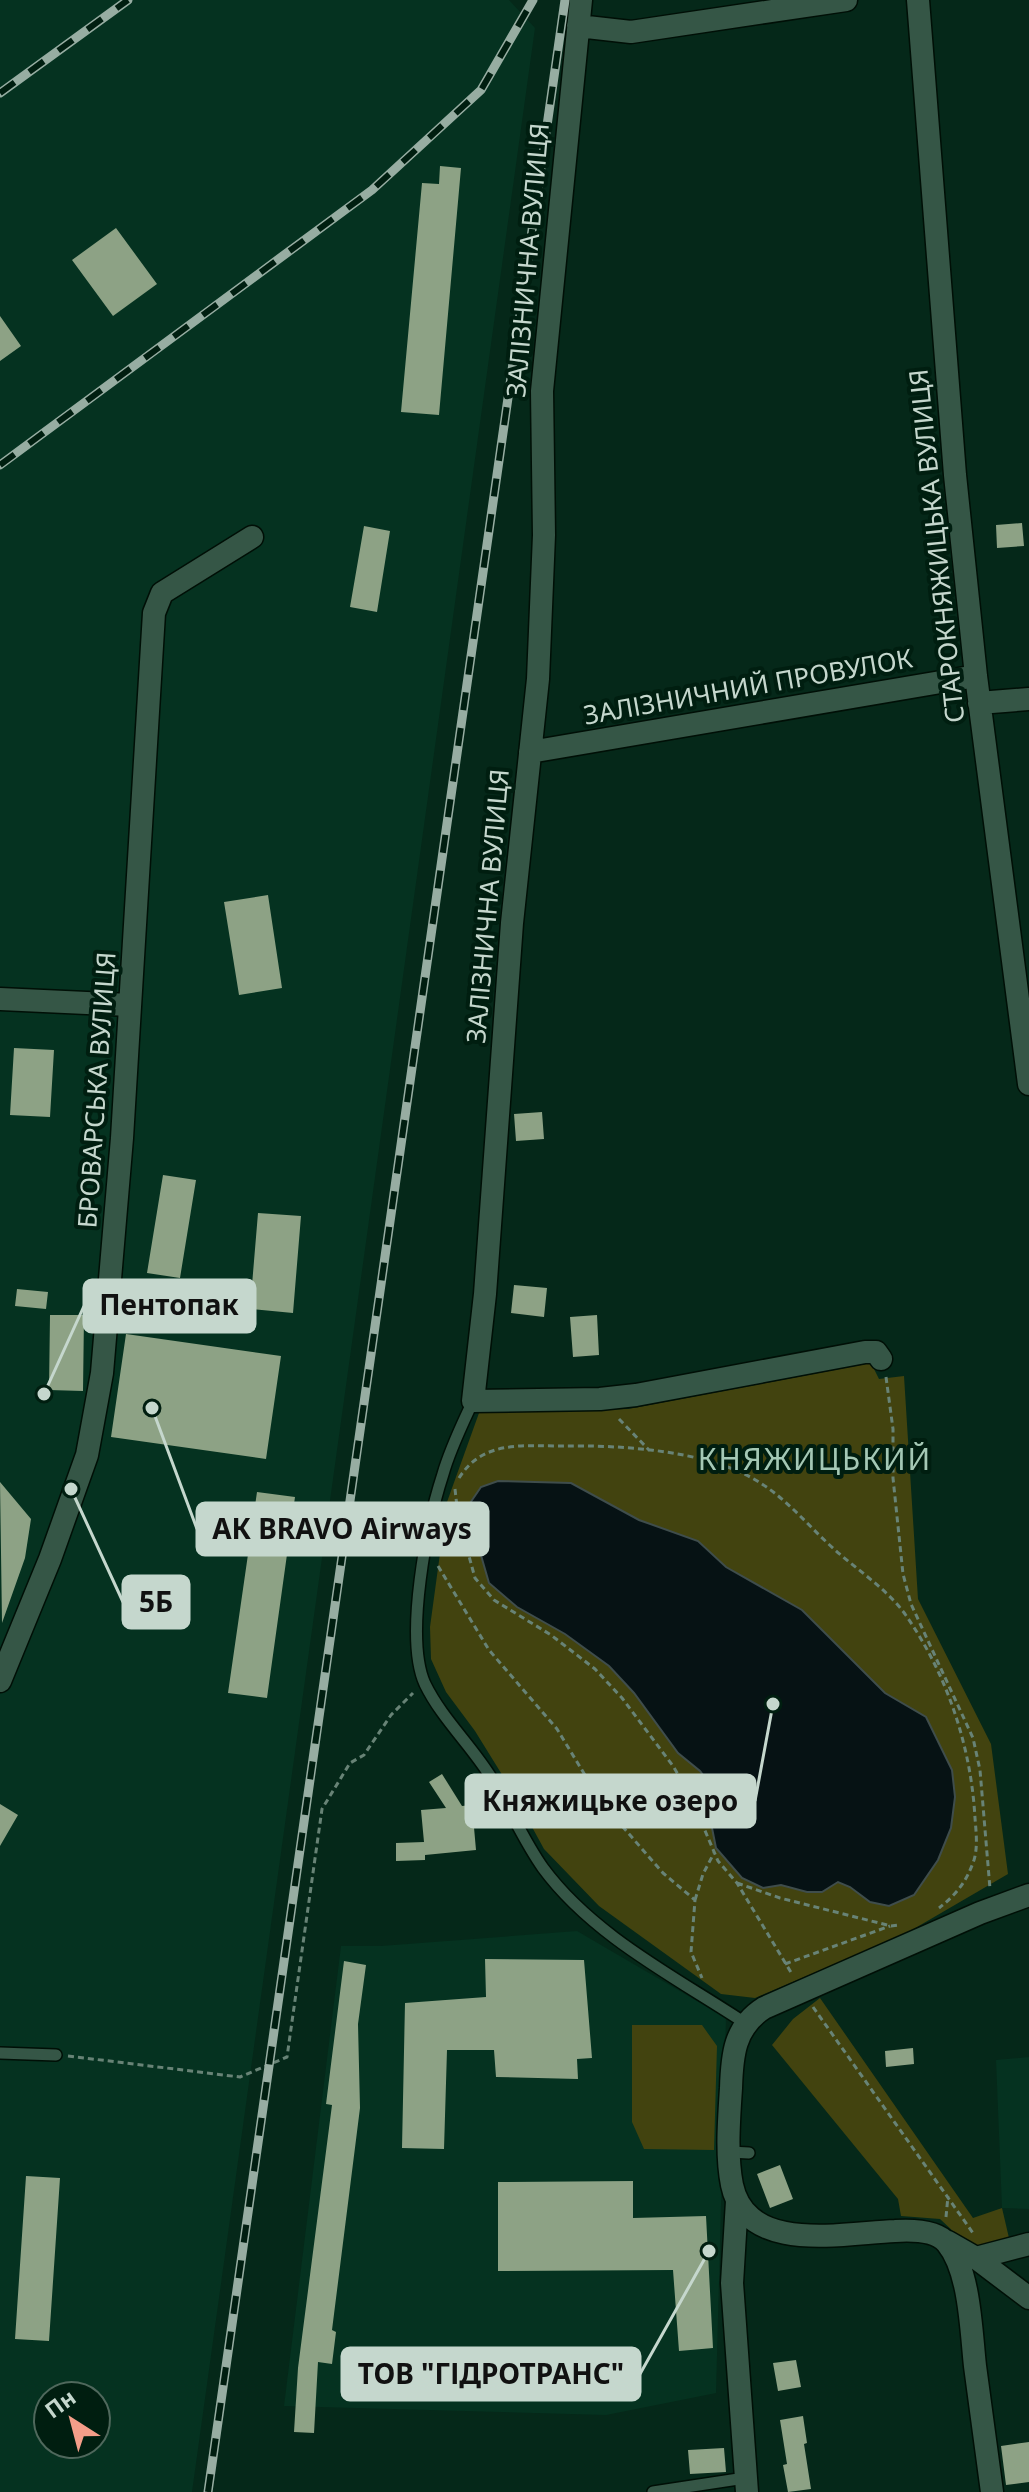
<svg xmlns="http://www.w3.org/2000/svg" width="1029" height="2492" font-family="'Noto Sans',sans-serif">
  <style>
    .built { fill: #053220; fill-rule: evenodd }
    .green { fill: #42430f }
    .water { fill: #061214; stroke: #3f4d4c; stroke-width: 2 }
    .building { fill: #8da285 }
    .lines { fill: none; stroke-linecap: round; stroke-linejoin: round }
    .lane-casing { stroke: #000f06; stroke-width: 14 }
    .street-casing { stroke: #000f06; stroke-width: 25 }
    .path { stroke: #688376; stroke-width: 3; stroke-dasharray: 6 4; stroke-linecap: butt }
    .lane { stroke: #355646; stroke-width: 11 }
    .street { stroke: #355646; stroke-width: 22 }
    .rail-casing { stroke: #97ada2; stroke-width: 9 }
    .rail { stroke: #001e10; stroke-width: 6; stroke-dasharray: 18; stroke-linecap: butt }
    .labels { text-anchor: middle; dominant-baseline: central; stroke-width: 8; stroke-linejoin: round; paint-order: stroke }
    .street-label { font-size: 26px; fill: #c5d7cd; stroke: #001e10 }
    .quarter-label { font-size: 30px; letter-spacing: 2px; fill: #a4c8b5; stroke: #001e10 }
    .leader { fill: none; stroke: #c5d7cd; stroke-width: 3 }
    .callout-dot { fill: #c5d7cd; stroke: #001e10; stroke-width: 3 }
    .callout { fill: #c5d7cd; stroke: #c5d7cd; stroke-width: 3 }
    .callout-label { font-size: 28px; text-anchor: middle; font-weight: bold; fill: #111 }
  </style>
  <rect width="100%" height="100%" fill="#052819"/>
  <path class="built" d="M0,0H509L535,28L192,2492H0ZM48,2396H96V2444H48Z
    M577,1931L726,2018L716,2393L606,2415L284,2406L341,1946H381Z
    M1029,2057V2209L1002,2208L996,2060Z"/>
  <path class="green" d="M871,1363L879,1379L904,1376L918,1599L991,1744L1008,1874L905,1934L755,1998L721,1994L599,1906L544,1849L514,1794L475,1731L446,1692L431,1659L430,1627L447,1502L479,1413L628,1409Z
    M820,1998L973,2218L1002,2208L1009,2238L977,2246L955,2233L940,2219L901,2216L898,2199L772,2045L793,2019Z
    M632,2025H702L717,2046L714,2150L644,2149L632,2122Z"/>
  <path class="water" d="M498,1481L571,1483L639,1520L698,1541L726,1567L802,1610L885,1693L926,1717L952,1770L955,1797L951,1828L938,1860L914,1895L889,1906L870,1902L850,1887L838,1882L822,1892H807L781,1885L763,1888L742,1878L716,1848L712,1828V1787L700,1771L678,1753L634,1693L609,1666L565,1634L517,1607L489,1583L478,1545L468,1526V1506L481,1487Z"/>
  <path class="building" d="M440,166L461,168L439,415L401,412L422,183L439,184Z
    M116,228L157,284L113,316L72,260Z
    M0,316L21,346L0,361Z
    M1022,523L1024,546L997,548L996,525Z
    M364,526L390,531L377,612L350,607Z
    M268,895L282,988L239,995L224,902Z
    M14,1048L54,1050L50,1117L10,1115Z
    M542,1112L544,1139L516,1141L514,1114Z
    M163,1175L196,1180L180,1278L147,1273Z
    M258,1213L301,1216L293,1313L250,1309Z
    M514,1285L547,1288L544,1317L511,1313Z
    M17,1289L48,1292L46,1309L15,1306Z
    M50,1315H84L83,1391L49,1390Z
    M597,1315L599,1355L573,1357L570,1317Z
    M126,1334L281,1356L266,1459L111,1437Z
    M0,1482L31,1519L25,1558L2,1623Z
    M257,1492L295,1497L267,1698L228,1693Z
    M442,1774L462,1806L472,1805L476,1850L425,1855V1860L396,1861V1843L424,1842L421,1810L446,1808L429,1782Z
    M0,1804L18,1815L0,1846Z
    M485,1959L584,1960L592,2058L577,2059L578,2079L496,2077L494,2050H447L444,2149L402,2148L405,2003L486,1997Z
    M344,1961L366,1965L358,2024L360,2108L332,2330L336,2332L332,2364L318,2362L314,2433L294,2432L298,2368L332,2105L326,2104Z
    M913,2048L914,2064L886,2067L885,2051Z
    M780,2165L793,2199L770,2208L757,2174Z
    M26,2176L60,2178L49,2341L15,2339Z
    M633,2181V2218L706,2216L713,2348L679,2351L673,2270L498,2271V2182Z
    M796,2360L801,2387L778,2391L773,2363Z
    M803,2416L807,2443L804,2444L811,2489L788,2492L783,2465L787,2464L780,2420Z
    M1029,2442V2482L1006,2485L1001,2446Z
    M724,2448L726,2472L690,2474L688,2450Z"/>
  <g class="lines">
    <defs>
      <path id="lane" d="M473,1401C462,1425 450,1449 443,1474C427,1523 404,1638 425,1684C442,1719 472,1746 492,1779C510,1808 523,1840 543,1868C593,1936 677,1978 745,2023
        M0,2053L56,2055
        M730,2152L749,2153
        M653,2492L745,2478"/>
      <path id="street" d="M581,0L542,391L544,535L538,679L512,923L485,1294L473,1401L600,1399L636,1395L865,1352H876L881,1359
        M918,0L955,475L976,676L1029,1084
        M578,26L631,32L846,0
        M979,703L1029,699
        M530,752L976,676
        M0,999L130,1005
        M0,1681L50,1559L87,1455L102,1373L122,1138L154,613L162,593L252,537
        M737,2201L732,2283L747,2492
        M948,2242L976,2258L1029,2298
        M976,2258L1029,2244
        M992,2492C986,2450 981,2408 975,2366C971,2330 970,2271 947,2243C936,2230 911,2230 895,2231C843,2233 747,2255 732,2185C726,2155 729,2119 731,2088C732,2056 734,2027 764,2008L980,1913L1029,1895"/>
    </defs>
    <use href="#lane" class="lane-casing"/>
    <use href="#street" class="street-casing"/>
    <path class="path" d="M886,1377L893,1429V1478L903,1574L911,1604L973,1738L980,1770L990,1889
      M619,1419L650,1451
      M459,1478C483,1440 522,1446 562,1446C620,1445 701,1450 752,1478C785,1496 806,1524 834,1549C857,1570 886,1588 905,1614C947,1674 971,1746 975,1818C976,1831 978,1847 974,1860C967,1881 956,1895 939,1908
      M455,1489L458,1516L475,1578L494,1600L551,1635L595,1669L622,1698L673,1766L688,1791L718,1861L737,1883L792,1974
      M438,1566L489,1650L557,1729L602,1803L663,1873L695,1900L691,1952L702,1978
      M737,1883L780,1898L891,1926L899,1925
      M695,1900L703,1874L714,1853
      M785,1964L890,1926
      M813,2007L973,2233
      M68,2056L240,2077L287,2057L322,1809L350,1763L364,1755L391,1715L413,1693
      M946,2217L948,2196"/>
    <use href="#lane" class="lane"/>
    <use href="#street" class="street"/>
    <defs>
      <path id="rail" d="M0,93L128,0
        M0,465L372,190L481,90L533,0
        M208,2492L565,0"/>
    </defs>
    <use href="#rail" class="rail-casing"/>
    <use href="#rail" class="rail"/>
  </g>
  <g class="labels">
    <g class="street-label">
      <text transform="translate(527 260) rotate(-85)">ЗАЛІЗНИЧНА ВУЛИЦЯ</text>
      <text transform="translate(936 546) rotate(-96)">СТАРОКНЯЖИЦЬКА ВУЛИЦЯ</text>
      <text transform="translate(748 686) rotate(-10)">ЗАЛІЗНИЧНИЙ ПРОВУЛОК</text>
      <text transform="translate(487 906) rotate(-85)">ЗАЛІЗНИЧНА ВУЛИЦЯ</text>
      <text transform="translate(96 1090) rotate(-86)">БРОВАРСЬКА ВУЛИЦЯ</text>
    </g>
    <g class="quarter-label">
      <text x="815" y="1458">КНЯЖИЦЬКИЙ</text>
    </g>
  </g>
  <path class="leader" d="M44 1394L84 1306M152 1408L197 1529M71 1489L123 1602M773 1704L755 1801M709 2251L640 2374"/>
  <g class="callout-dot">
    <circle cx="44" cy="1394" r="8"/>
    <circle cx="152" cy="1408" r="8"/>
    <circle cx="71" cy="1489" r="8"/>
    <circle cx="773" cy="1704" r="8"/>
    <circle cx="709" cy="2251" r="8"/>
  </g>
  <g class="callout">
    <rect x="84" y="1280" width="171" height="52" rx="8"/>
    <rect x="197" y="1503" width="291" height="52" rx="8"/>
    <rect x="123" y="1576" width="66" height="52" rx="8"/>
    <rect x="466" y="1775" width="289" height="52" rx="8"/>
    <rect x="342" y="2348" width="298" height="52" rx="8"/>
  </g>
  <g class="callout-label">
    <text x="169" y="1315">Пентопак</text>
    <text x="342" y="1539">АК BRAVO Airways</text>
    <text x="156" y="1612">5Б</text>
    <text x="610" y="1811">Княжицьке озеро</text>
    <text x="491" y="2384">ТОВ "ГІДРОТРАНС"</text>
  </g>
  <g transform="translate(72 2420) rotate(324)"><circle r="38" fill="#001e10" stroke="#4f685c" stroke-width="2"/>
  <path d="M0-6L14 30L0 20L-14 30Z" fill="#f49e89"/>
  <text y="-12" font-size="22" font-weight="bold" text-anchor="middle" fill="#c5d7cd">Пн</text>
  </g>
</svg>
